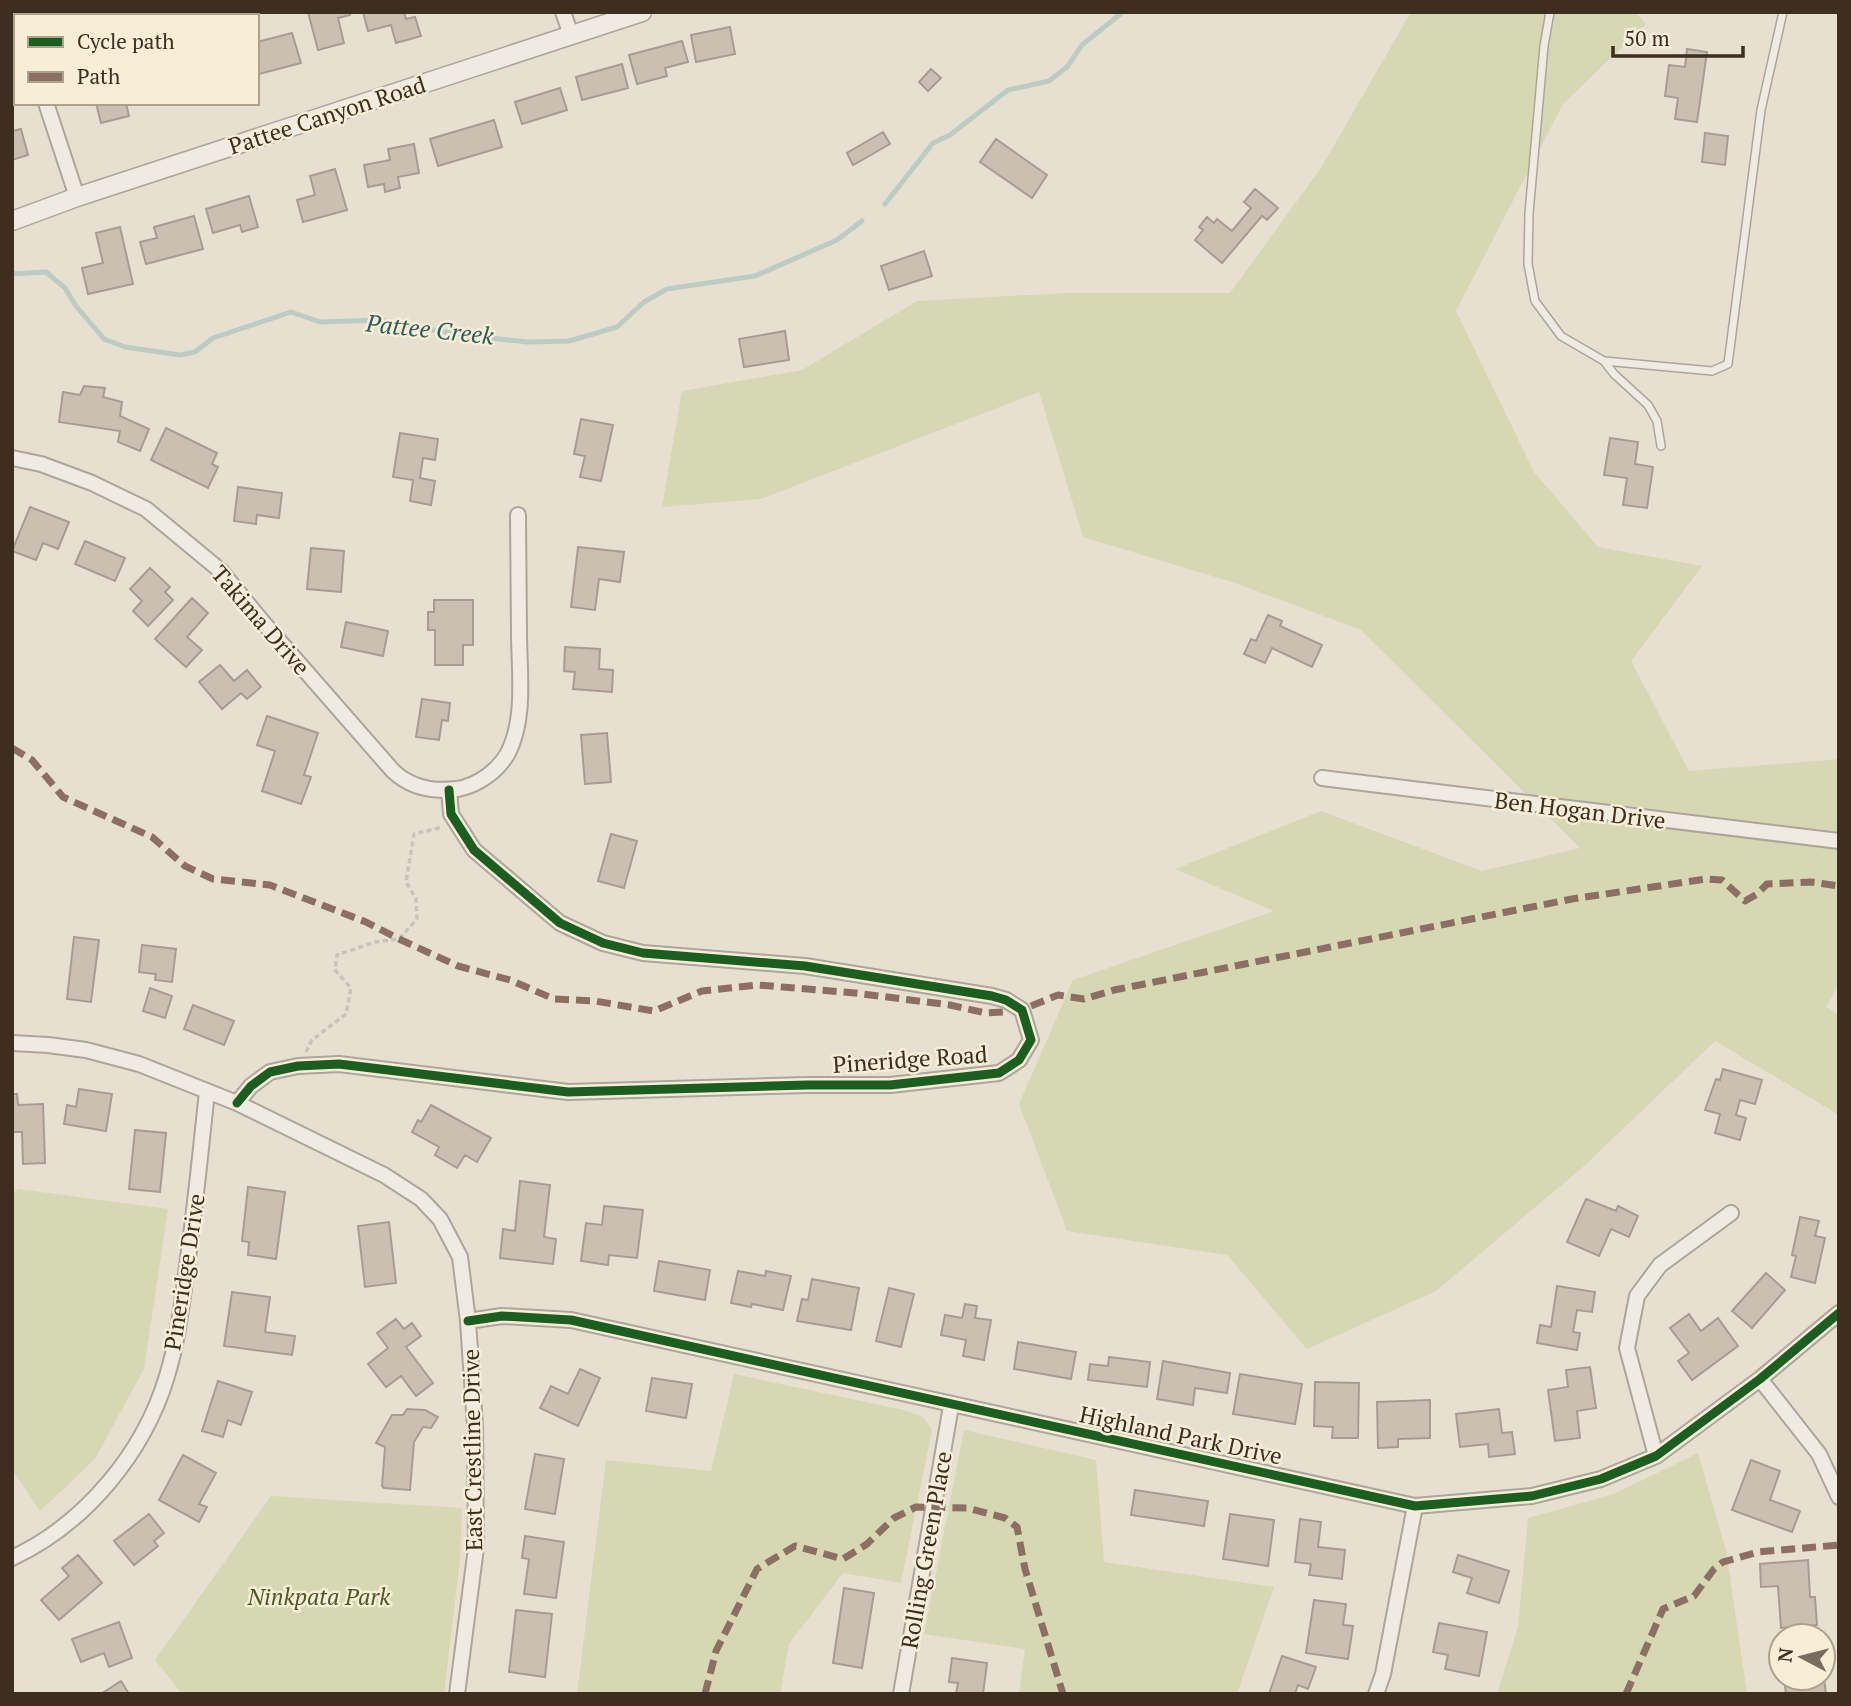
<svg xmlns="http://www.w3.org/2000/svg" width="1851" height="1706" font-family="'PT Serif',serif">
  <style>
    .green { fill: #d6d7b3 }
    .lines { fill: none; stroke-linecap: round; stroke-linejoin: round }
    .stream { stroke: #bcccc2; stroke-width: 5 }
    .building { fill: #cbbfb2; stroke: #a89c90; stroke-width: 2 }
    .service-casing { stroke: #ada599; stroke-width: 10 }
    .minor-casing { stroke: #ada599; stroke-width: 18 }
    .tertiary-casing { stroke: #ada599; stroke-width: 21 }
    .path { stroke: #c8c2b9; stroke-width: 3.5; stroke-dasharray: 5 3.5; stroke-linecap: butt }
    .service { stroke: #efebe3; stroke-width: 7 }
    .minor { stroke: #efebe3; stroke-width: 14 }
    .tertiary { stroke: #efebe3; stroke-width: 18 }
    .quiet { stroke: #8d6e63; stroke-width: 7; stroke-dasharray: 14 7; stroke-linecap: butt }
    .cycleway-casing { stroke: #f7eed8; stroke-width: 13 }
    .cycleway { stroke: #1b5e20; stroke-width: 9 }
    .labels { text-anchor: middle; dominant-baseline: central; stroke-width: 5; stroke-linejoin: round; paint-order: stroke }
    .street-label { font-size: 23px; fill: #3d2e20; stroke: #f7eed8 }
    .park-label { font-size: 23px; font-style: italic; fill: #4d5a26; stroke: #f7eed8 }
    .water-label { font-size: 24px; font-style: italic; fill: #2f5d5a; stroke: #f7eed8 }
  </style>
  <rect width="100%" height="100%" fill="#e7e0d1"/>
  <path class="green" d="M1411,12H1636L1646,24L1563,104L1456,311L1534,472L1598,547L1702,566L1631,661L1689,771L1839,759V983L1826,1007L1839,1015V1115L1715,1041L1583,1167L1436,1291L1307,1349L1227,1255L1067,1231L1019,1104L1073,980L1274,911L1175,869L1321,811L1482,871L1580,848L1361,630L1235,583L1083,537L1039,392L761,499L662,507L682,391L802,370L917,301L1067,293H1230L1321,168Z
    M19,1189L168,1209L144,1369L95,1459L40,1511L12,1469V1193Z
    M734,1374L904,1410L923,1417L932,1430L901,1583L843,1573L789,1644L780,1694H577L606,1460L711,1471Z
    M964,1430L1096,1460L1104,1562L1274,1587L1237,1694H1019L1025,1649L924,1634Z
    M1698,1453L1726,1550L1747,1694H1497L1518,1627L1528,1518L1614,1494Z
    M271,1496L462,1508L460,1560L444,1694H182L155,1660Z"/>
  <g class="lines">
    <path class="stream" d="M885,204L933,143L950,135L1008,90L1049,81L1067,67L1082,45L1123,12
      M12,274L46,272L65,288L76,306L104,339L125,347L180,355L195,352L213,338L291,312L320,322L381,320L461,335L528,342L569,341L617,327L644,302L667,289L755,276L837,240L862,221"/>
  </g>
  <path class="building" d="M308,12H349L350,15L338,18L344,43L318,50Z
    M363,12H404L406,19L415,17L421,36L396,43L391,25L368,31Z
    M730,27L735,54L696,62L691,35Z
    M292,33L301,63L259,74L257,42Z
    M682,41L688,62L665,68L667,76L637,84L629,55Z
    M1687,49L1707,52L1697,122L1675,119L1678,98L1665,96L1669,65L1685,67Z
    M622,64L628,88L582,100L576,77Z
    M931,69L941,78L928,91L919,82Z
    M560,88L567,110L522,124L515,102Z
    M96,103H126L129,116L101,123Z
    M494,120L502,147L438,166L430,139Z
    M21,129L28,155L12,160V131Z
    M883,132L890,144L853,165L847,153Z
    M1705,133L1728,136L1725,165L1702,162Z
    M996,139L1047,175L1032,198L980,162Z
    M414,144L419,173L398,177L400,188L385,192L384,184L368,187L364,165L390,160L388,149Z
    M335,169L347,210L303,222L297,200L315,195L310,176Z
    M1255,189L1278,208L1267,220L1262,216L1222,263L1195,240L1203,230L1199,227L1207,217L1214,223L1217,219L1232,231L1251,208L1244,202Z
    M249,196L258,227L242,232L240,225L213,233L206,209Z
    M194,216L203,249L146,264L140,242L157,238L154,227Z
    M120,227L133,284L88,294L82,268L103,263L96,233Z
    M924,251L932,276L889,290L881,266Z
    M785,331L789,360L744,367L739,339Z
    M84,386L105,388L103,397L122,402L120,416L149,429L140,451L118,442L120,431L59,422L63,392L80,395Z
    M581,419L613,425L601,481L580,477L585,456L574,454Z
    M166,428L217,453L212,464L218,467L208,488L151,460Z
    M400,433L438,439L435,460L423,458L420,478L435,481L431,505L410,501L413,480L393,477Z
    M1610,438L1638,442L1635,464L1653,467L1647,508L1623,505L1627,478L1604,475Z
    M238,487L282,493L279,518L257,515L256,524L234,521Z
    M30,507L69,522L58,549L43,543L36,560L12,551Z
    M85,541L125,558L115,581L75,564Z
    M578,547L624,552L620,582L599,579L595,610L571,607Z
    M311,548L344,551L341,592L307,589Z
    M150,568L170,587L165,592L173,600L148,626L133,611L142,601L130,589Z
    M192,598L208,613L187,637L202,650L186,667L155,639Z
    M434,600H473V645H463V665H435V630H428V612H434Z
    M1268,615L1282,621L1280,626L1322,645L1312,667L1272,648L1265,663L1244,654L1251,639L1256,641Z
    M346,622L388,631L383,656L341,647Z
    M565,647L600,649L599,669L613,670L612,692L573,689L575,672L564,671Z
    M220,665L234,681L247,670L261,687L247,699L241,693L222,709L199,682Z
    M422,699L450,703L448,721L442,720L439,740L416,737Z
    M267,716L318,733L304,775L311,777L301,804L262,791L275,751L257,745Z
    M607,733L611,782L585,784L581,735Z
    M611,834L637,841L624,888L598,881Z
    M74,937L99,940L91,1002L67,999Z
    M142,945L176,949L172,982L155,980L156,974L139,972Z
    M150,988L172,996L165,1018L143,1011Z
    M193,1005L234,1021L224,1045L184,1029Z
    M1723,1069L1762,1080L1755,1104L1740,1100L1736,1115L1746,1118L1740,1140L1715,1133L1720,1114L1705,1110L1716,1079L1720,1080Z
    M79,1089L112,1094L106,1131L64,1124L67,1105L76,1107Z
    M12,1094H17L18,1105L43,1104L45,1163L23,1164L22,1132H12Z
    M431,1105L491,1138L477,1162L465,1155L457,1168L435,1155L439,1147L412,1132L418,1120L421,1122Z
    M135,1130L166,1133L160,1192L129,1189Z
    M520,1181L550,1185L544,1237L556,1239L553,1264L500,1258L503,1229L515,1231Z
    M248,1187L285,1192L276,1259L248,1255L249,1242L242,1241Z
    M1586,1199L1616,1211L1618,1206L1638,1216L1629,1237L1611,1229L1599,1256L1567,1242Z
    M604,1206L643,1210L637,1258L609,1255L608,1265L581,1261L586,1223L602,1225Z
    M1800,1217L1819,1221L1815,1236L1825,1238L1815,1283L1791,1277L1796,1256L1792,1255Z
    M389,1222L396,1283L365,1287L358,1226Z
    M659,1261L710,1270L705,1300L654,1291Z
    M738,1271L765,1276L766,1271L791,1276L783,1310L752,1304L751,1307L731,1303Z
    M1766,1273L1785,1290L1752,1328L1732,1311Z
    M812,1279L859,1288L851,1330L797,1321L802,1299L808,1300Z
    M1557,1286L1595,1292L1592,1312L1577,1310L1573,1332L1580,1333L1577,1350L1537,1343L1540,1325L1551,1327Z
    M889,1288L914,1294L901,1347L876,1341Z
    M232,1292L270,1297L265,1332L295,1336L292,1355L224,1346Z
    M965,1304L977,1306L975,1318L991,1320L984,1360L963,1356L966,1340L941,1335L945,1315L962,1318Z
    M1689,1314L1701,1331L1718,1318L1738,1346L1692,1380L1678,1361L1689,1353L1670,1328Z
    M396,1319L404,1329L412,1323L421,1336L406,1347L433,1383L416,1396L401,1376L386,1387L368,1364L388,1348L377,1333Z
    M1018,1342L1076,1352L1071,1379L1014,1369Z
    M1109,1357L1150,1362L1147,1387L1088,1380L1090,1364L1108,1366Z
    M1163,1361L1230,1373L1227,1393L1195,1388L1193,1405L1157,1399Z
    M1590,1367L1596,1408L1577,1411L1580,1438L1555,1441L1548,1390L1568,1387L1566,1370Z
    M580,1369L600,1378L578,1426L540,1408L551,1386L568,1394Z
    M1240,1374L1302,1384L1295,1424L1233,1414Z
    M652,1378L692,1384L686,1418L646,1411Z
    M218,1381L252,1392L241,1425L228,1420L223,1437L202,1431Z
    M1315,1382L1359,1383L1358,1438H1332L1333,1427L1314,1426Z
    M1430,1400V1438L1398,1439V1447L1378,1448L1377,1402Z
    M407,1409L425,1410L438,1417L431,1428L423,1427L414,1442L410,1490L384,1488L382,1486L385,1447L376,1443L392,1415H403Z
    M1499,1409L1502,1433L1512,1432L1515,1454L1489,1457L1488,1444L1460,1447L1456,1414Z
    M535,1454L564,1459L555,1514L525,1509Z
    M183,1455L216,1473L199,1504L207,1507L199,1522L159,1500Z
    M1751,1460L1780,1471L1770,1500L1800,1511L1792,1532L1732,1510Z
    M1135,1490L1208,1501L1204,1526L1131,1515Z
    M149,1514L164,1533L154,1541L158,1546L134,1565L114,1541Z
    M1230,1514L1274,1520L1268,1566L1223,1559Z
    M1300,1519L1321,1522L1318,1547L1345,1550L1342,1579L1309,1575L1311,1564L1295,1562Z
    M525,1536L564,1542L556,1598L524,1594L529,1559L522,1558Z
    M78,1555L102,1583L59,1620L41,1600L69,1576L62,1568Z
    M1458,1555L1509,1571L1499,1603L1467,1593L1472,1578L1453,1572Z
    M1808,1560L1810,1597H1815L1817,1625L1781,1628L1778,1586L1761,1587L1760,1564Z
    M844,1588L874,1593L862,1668L833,1663Z
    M1314,1600L1346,1604L1343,1625L1353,1626L1348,1659L1306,1653Z
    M516,1610L552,1614L545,1677L509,1672Z
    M119,1622L132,1658L109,1667L104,1653L81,1662L72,1639Z
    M1439,1623L1487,1632L1479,1676L1445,1669L1448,1655L1433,1652Z
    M1282,1656L1316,1667L1308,1689L1298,1685L1295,1694H1269Z
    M952,1658L987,1663L983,1694H956L958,1683L949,1682Z
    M1823,1670L1826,1694H1786L1784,1678H1823Z
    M121,1681L129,1694H101Z"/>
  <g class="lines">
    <defs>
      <path id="service" d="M1550,12L1544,46L1529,213L1528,264L1535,301L1561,336L1604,361L1614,374L1648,405L1657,421L1661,446
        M1604,361L1712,371L1728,364L1761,110L1783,12"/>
      <path id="minor" d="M563,12L571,35
        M30,16V12
        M46,103L77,197
        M12,458L41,464L92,483L146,509L221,571L261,620L393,771C411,788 433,792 457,789C477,786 498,771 508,753C526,718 519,671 519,632C519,593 518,554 518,515
        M1322,778L1839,841
        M12,1043L48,1045L86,1050L139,1064L237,1103L384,1175L421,1199L440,1219L460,1257L468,1321L475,1426L476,1548L457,1694
        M237,1103L251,1086L270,1072L298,1066L339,1064L568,1092L807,1085H890L999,1073L1019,1060L1031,1040L1022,1010L1006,1000L992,996L805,966L643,953L603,943L560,923L474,850L451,814L449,790
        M468,1321L502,1316L571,1320L1415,1506L1532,1496L1601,1479L1656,1456L1760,1379L1839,1313
        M1760,1379L1819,1454L1839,1497
        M1656,1456L1627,1348L1637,1296L1660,1265L1731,1213
        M12,1558C85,1524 144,1453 167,1376C178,1340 182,1303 187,1266C195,1208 201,1149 207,1091
        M901,1694L951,1406
        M1376,1694L1383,1674L1415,1506"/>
      <path id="tertiary" d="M12,221L77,197L642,12"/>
    </defs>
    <use href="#service" class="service-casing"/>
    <use href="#minor" class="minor-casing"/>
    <use href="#tertiary" class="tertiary-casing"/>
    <path class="path" d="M306,1052L312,1040L346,1014L351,988L335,970L337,955L375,942L399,939L417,919L416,899L406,882L414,834L443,827"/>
    <use href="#service" class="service"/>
    <use href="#minor" class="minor"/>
    <use href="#tertiary" class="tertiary"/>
    <path class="quiet" d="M12,748L32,760L63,797L152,837L185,866L213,879L270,885L366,922L399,939L458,966L510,980L554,999L595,1001L654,1011L702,991L758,985L855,993L950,1005L986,1013L1005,1012
      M1031,1006L1058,995L1084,999L1114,990L1572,899L1706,879L1722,880L1745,901L1757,894L1767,884L1811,882L1839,886
      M705,1694L716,1651L757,1569L795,1546L843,1559L867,1544L894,1518L916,1507L967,1508L1005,1518L1017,1527L1025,1569L1063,1694
      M1626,1694L1663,1609L1694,1596L1714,1569L1723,1562L1758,1552L1839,1545"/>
    <defs>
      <path id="cycleway" d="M237,1103L251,1086L270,1072L298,1066L339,1064L568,1092L807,1085H890L999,1073L1019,1060L1031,1040L1022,1010L1006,1000L992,996L805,966L643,953L603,943L560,923L474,850L451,814L449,790
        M468,1321L502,1316L571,1320L1415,1506L1532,1496L1601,1479L1656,1456L1760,1379L1839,1313"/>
    </defs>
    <use href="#cycleway" class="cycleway-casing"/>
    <use href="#cycleway" class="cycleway"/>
  </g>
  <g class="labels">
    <g class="street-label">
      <text transform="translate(327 115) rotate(-18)">Pattee Canyon Road</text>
      <text transform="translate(261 620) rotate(49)">Takima Drive</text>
      <text transform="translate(1580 810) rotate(7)">Ben Hogan Drive</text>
      <text transform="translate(910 1059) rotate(-4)">Pineridge Road</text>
      <text transform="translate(184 1272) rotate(-81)">Pineridge Drive</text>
      <text transform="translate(1181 1435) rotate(12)">Highland Park Drive</text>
      <text transform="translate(472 1450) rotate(-91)">East Crestline Drive</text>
      <text transform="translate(926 1550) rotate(-80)">Rolling Green Place</text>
    </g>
    <g class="park-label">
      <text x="319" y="1596">Ninkpata Park</text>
    </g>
    <g class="water-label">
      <text transform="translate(430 329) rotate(6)">Pattee Creek</text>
    </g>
  </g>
  <rect width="1851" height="1706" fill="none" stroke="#3d2e20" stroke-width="28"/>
  <rect x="14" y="14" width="245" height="91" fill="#f7eed8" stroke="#ada18e" stroke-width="2"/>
  <rect x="28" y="37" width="35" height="10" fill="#1b5e20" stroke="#ada18e" stroke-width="2"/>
  <text x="77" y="49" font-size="21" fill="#3d2e20">Cycle path</text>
  <rect x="28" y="72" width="35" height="10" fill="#8d6e63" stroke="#ada18e" stroke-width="2"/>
  <text x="77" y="84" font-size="21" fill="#3d2e20">Path</text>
  <g transform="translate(1802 1657) rotate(277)"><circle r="33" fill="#f7eed8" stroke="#ada18e" stroke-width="2"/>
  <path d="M0-5L12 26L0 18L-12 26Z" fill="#786c5e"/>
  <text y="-10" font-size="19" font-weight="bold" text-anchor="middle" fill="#3d2e20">N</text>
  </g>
  <path d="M1613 46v10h130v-10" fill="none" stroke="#3d2e20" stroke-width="3.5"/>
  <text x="1624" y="46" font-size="21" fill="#3d2e20" stroke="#f7eed8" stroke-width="5" paint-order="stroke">50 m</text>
</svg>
